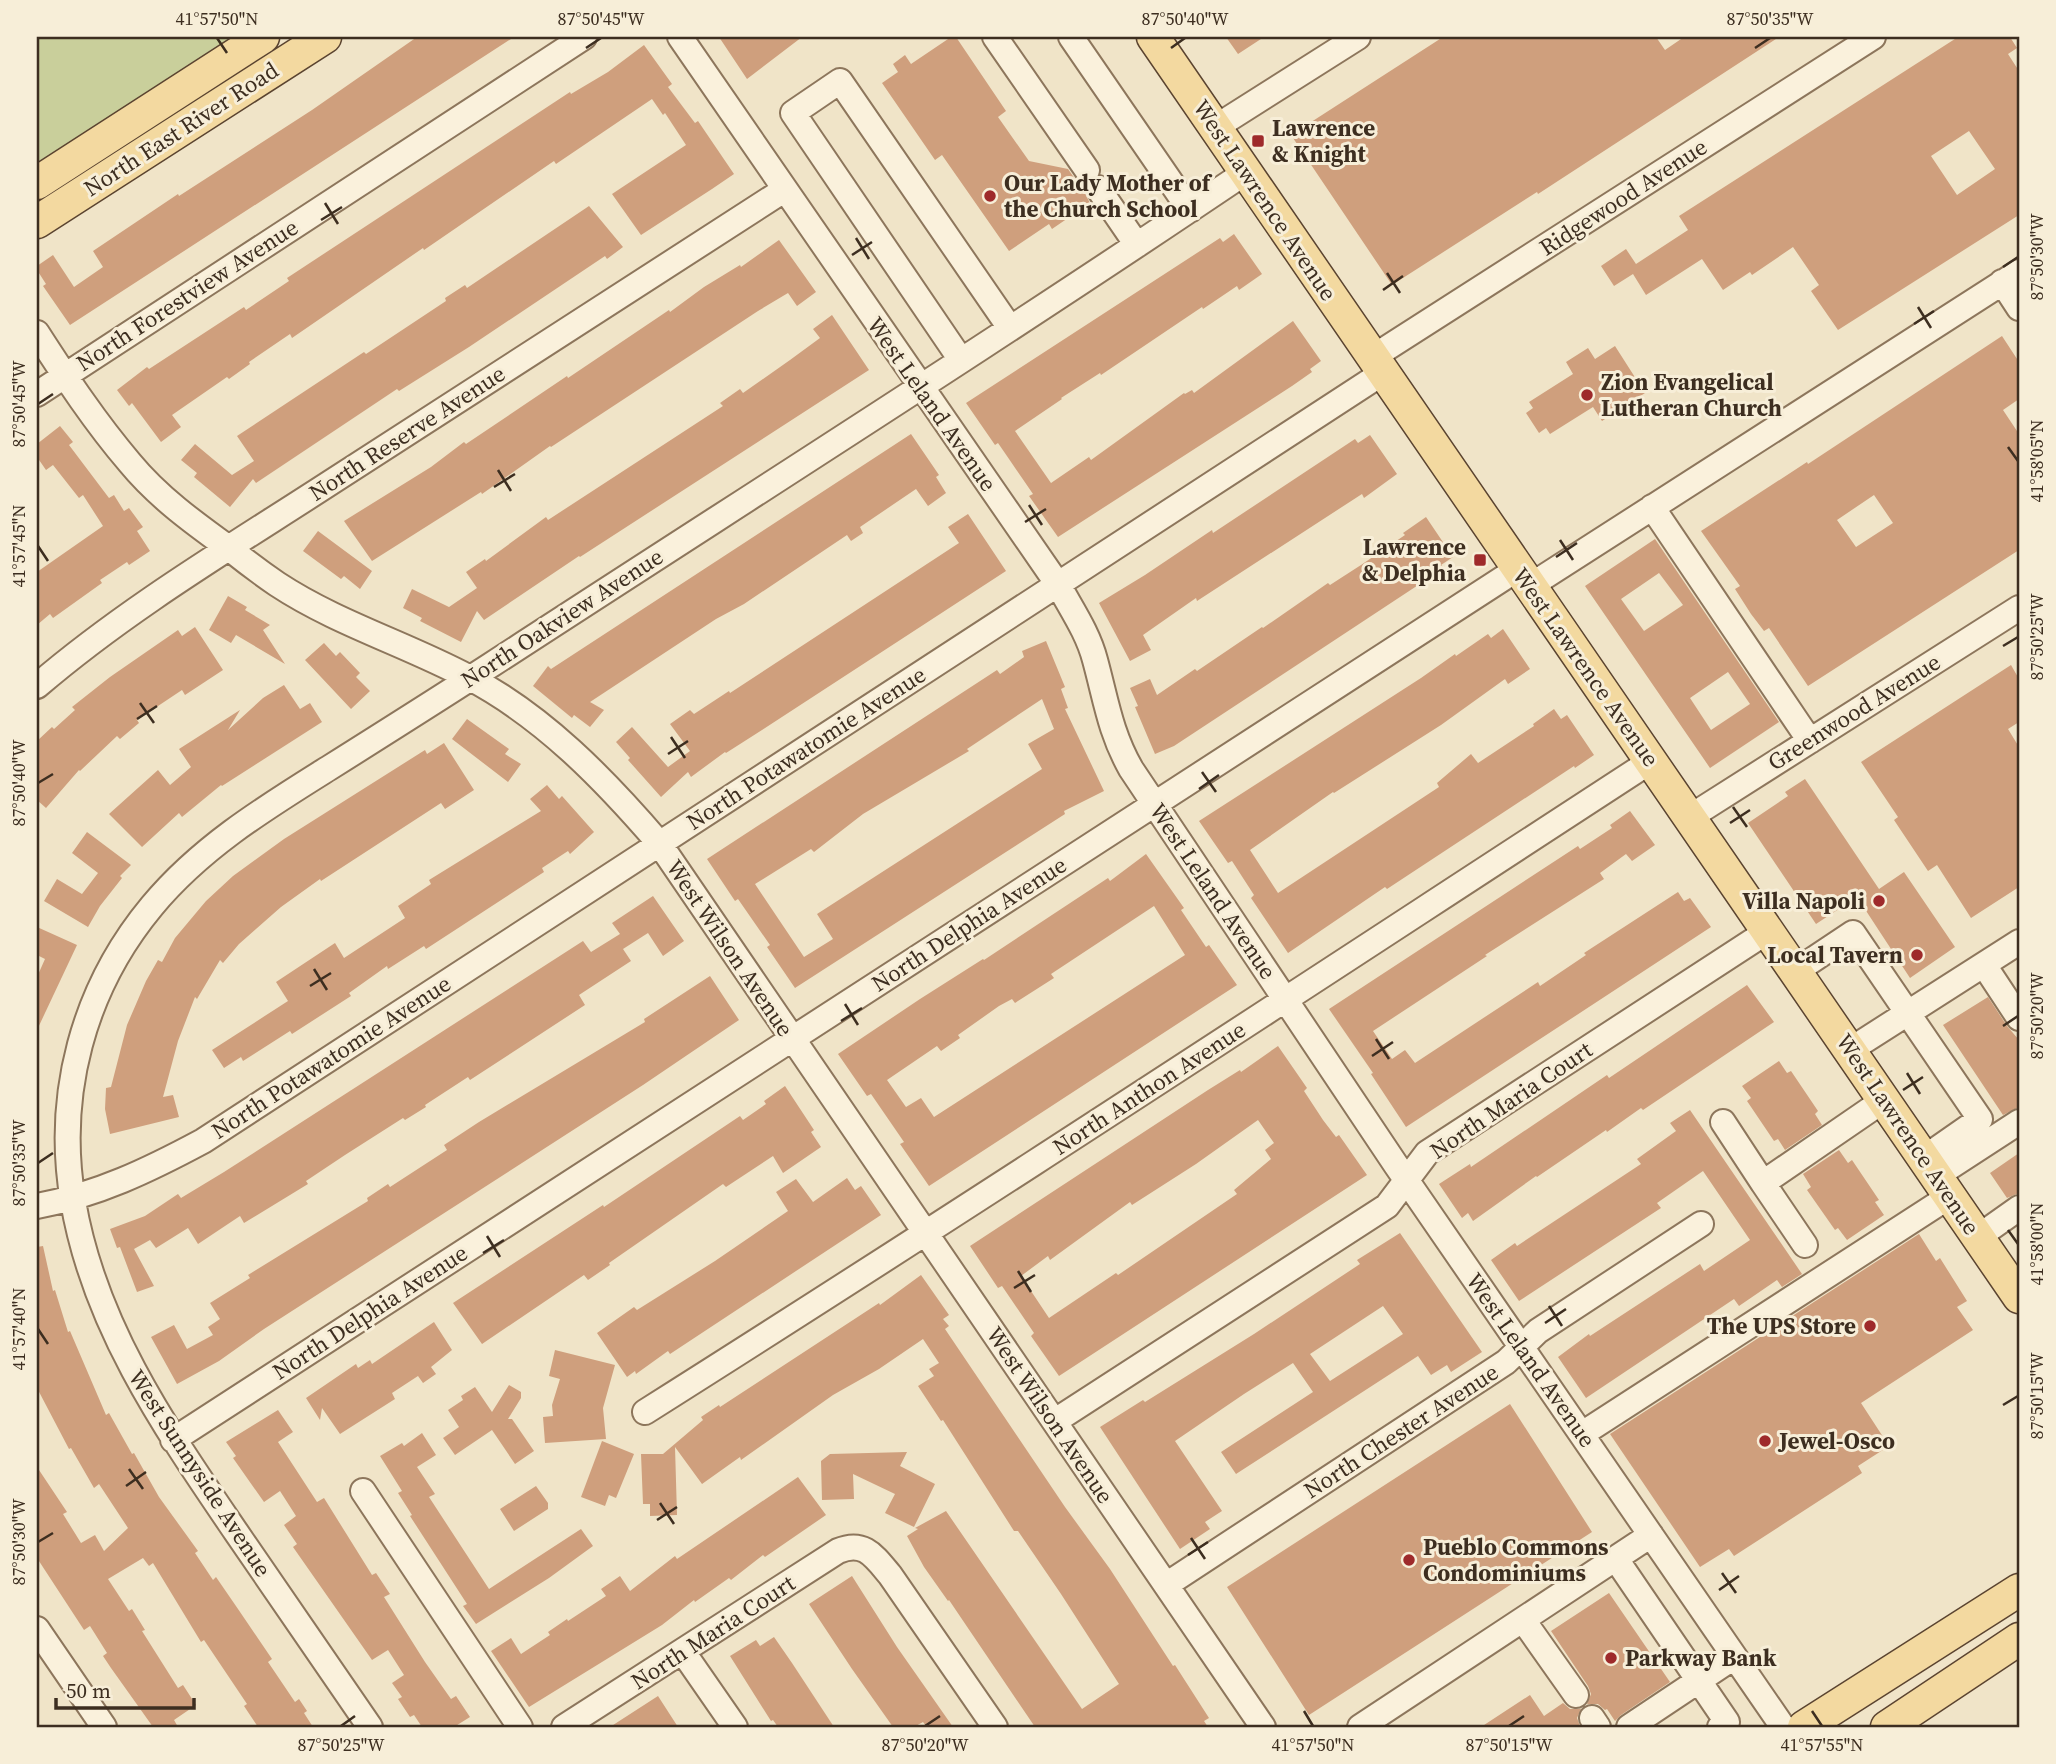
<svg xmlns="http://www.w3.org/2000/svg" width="2056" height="1764" font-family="'Source Serif 4',serif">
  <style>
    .green { fill: #c9cf9b }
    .building { fill: #cf9f7d; fill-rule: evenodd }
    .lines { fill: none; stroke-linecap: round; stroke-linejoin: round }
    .minor-casing { stroke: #8d765c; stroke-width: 28 }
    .major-casing { stroke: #5b4430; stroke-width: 35 }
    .minor { stroke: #faf1dc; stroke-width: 24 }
    .major { stroke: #f3d9a0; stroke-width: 32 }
    .ticks { fill: none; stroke: #3d2e20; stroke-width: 2.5 }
    .poi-dot { fill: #9e2a2b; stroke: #f7eed8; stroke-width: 2.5 }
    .labels { text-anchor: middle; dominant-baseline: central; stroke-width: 6; stroke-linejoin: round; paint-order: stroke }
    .poi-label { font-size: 23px; font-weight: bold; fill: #3d2e20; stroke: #f7eed8; text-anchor: start }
    .street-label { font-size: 23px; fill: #3d2e20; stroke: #f7eed8 }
    .neatline { fill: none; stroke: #3d2e20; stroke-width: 2.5 }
    .ticks-label { font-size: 18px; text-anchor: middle; fill: #3d2e20 }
  </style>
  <rect width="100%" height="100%" fill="#f0e4c8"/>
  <path class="green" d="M37,37H240L37,168Z"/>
  <path class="building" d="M417,37H514L70,325L43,286L46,284L37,270V266L53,255L74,287L103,267L93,251L178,194L179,196L312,110Z
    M719,37H802L747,79Z
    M951,37H956L1006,111L998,117L1029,161L1068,169L1075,179L1084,184L1083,190L1090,203L1052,229L1049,224L1009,251L942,155L935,160L882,83L898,72L893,64L905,55L911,64Z
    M1226,37H1264L1238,54Z
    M1443,37H1656L1665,50L1684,37H1779L1538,194L1537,192L1392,285L1291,135Z
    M1958,37H2010L2017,48L2008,54L2019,71V215L1838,330L1811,291L1819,285L1793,247L1752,275L1750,272L1723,290L1702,259L1646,295L1633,274L1614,286L1601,266L1626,249L1636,264L1688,230L1679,216ZM1969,131L1995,169L1957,195L1931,156Z
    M644,45L672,84L668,87L695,123L698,121L734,174L712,189L641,235L612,194L686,145L665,113L663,115L652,99L556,164L554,161L424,250L423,248L292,338L290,334L249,362L250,364L229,379L227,377L172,415L181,427L161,442L132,403L129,406L117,390L147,367L149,369L244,307L246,310L289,281L287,278L570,92L571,94L608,72Z
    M589,206L623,247L607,259L605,256L469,347L399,391L397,389L256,483L253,479L230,507L194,477L197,473L181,460L195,444L232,475L254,461L237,436L364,352L366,354L446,301L445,298L465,285L467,288Z
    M1234,234L1262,274L1239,290L1237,286L1203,309L1202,307L1101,375L1100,373L1061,398L1062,399L1015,431L1051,483L1089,457L1091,460L1184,393L1185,394L1192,390L1194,393L1293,321L1321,361L1310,369L1312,372L1292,386L1058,537L1029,496L1033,494L1009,459L998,443L995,445L966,403L1220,238L1223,242Z
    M779,240L816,292L797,306L788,293L758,311L551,447L550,446L482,494L481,492L372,561L344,521L431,467L464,442L466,444L567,376L568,378L669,310L670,312L704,287L740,265L741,267Z
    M832,315L869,370L580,557L579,556L484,620L477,611L461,642L420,621L422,618L403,608L412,589L449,607L477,588L466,572L485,559L486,561L546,517L548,520L723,406L720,403L740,389L743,393L790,360L820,338L813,329Z
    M2002,336L2019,362V399L2003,410L2019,434V550L1808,686L1769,628L1764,631L1751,614L1735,589L1740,586L1701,531L1807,462L1808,464ZM1874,495L1893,523L1856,547L1837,520Z
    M1615,346L1645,393L1602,421L1593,407L1550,434L1546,428L1539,433L1526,413L1533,408L1529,402L1573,374L1566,362L1588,348L1595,359Z
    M60,426L73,442L69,445L109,498L114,495L124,511L129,508L143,527L137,531L150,551L129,565L127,562L100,580L102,583L53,618L50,614L37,625V572L103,526L83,495L79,498L53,465L46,470L37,457V444Z
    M911,434L939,475L936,477L946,493L928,506L916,489L860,527L863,533L851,541L847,535L744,604L716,619L590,702L604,710L590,727L574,715L572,718L533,686L548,666L551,669Z
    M1370,435L1397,474L1364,498L1362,494L1197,601L1196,598L1143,635L1151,650L1130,661L1099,603L1145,575L1212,530L1213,533L1355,439L1358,443Z
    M968,514L1006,571L762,730L726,753L725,752L691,777L688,772L661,797L628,760L630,758L616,742L632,727L668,767L690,751L670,724L690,710L694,714L729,691L730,693L959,543L948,527Z
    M1426,517L1453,557L1441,565L1444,568L1174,746L1155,754L1135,707L1138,706L1130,688L1150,679L1157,695L1195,669L1197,671L1262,627L1263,628L1328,583L1330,585L1361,565L1405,535L1403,533Z
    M318,531L372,571L360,589L344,576L341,579L303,551Z
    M1655,539L1779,722L1710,768L1585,586ZM1659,573L1683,605L1644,631L1621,599ZM1728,672L1750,704L1711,730L1690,698Z
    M228,596L247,607L245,610L270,625L263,630L285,664L236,635L231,643L209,630Z
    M195,627L223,670L185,695L182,690L137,720L139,723L120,739L117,736L80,771L79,770L46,808L37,800V741L52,727L54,729L75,710L72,707L110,677L178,630L182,636Z
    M1503,629L1530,669L1508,684L1505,679L1441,725L1334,793L1333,792L1250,850L1278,893L1439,787L1437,783L1471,754L1478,763L1534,726L1533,724L1554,709L1561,719L1567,715L1594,755L1575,768L1574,766L1387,889L1385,887L1288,953L1251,898L1254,895L1232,861L1228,863L1199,821L1421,678L1455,654L1456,656L1488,634L1491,638Z
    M1046,641L1065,687L1061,689L1068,708L1065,709L1104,791L1064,811L1065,814L795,988L767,947L770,945L738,899L735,901L707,859L997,670L1000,674L1024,657L1022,651ZM1042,699L1054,729L1028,744L1042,769L817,914L833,939L804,957L755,884L811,849L814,852L863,814L969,751L967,749Z
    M324,643L336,656L340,652L360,673L356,677L370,691L351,709L305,660Z
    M2011,665L2019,679V722L2008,729L2019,747V887L1971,918L1937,865L1928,871L1894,820L1898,817L1861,762Z
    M284,685L300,709L310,703L322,722L222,786L221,785L182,817L179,813L142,847L109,814L158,770L170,785L191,767L179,749L240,710L228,730L263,698Z
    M467,719L509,749L505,754L521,764L508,782L452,739Z
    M444,743L474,790L445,809L441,803L321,881L320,879L281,907L239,944L223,963L220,960L197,999L195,997L178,1041L163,1097L173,1095L179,1117L110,1134L105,1109L106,1088L111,1087L127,1025L146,981L158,960L162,962L175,938L206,901L233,876L284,839L425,750L427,754Z
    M1805,779L1879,889L1904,872L1955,947L1910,978L1857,897L1816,924L1748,823L1788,796L1785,792Z
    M547,785L559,799L562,796L594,832L570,854L568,851L542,868L544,872L426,949L424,946L388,969L387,966L349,993L351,996L292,1034L290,1031L243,1061L241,1057L224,1068L212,1050L288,1001L276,982L335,943L344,958L405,918L398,906L431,884L429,880L541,811L530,799Z
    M1630,811L1655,845L1632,861L1626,854L1600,873L1604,879L1485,955L1487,956L1373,1031L1392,1059L1405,1050L1415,1063L1538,982L1540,986L1586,955L1584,953L1678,892L1684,901L1690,898L1711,927L1406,1127L1371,1074L1373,1073L1329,1009L1578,846L1580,849L1612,828L1610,825Z
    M87,832L131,865L120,876L122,878L100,906L88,927L44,901L57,879L82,894L98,873L72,853Z
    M1146,854L1184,908L1181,910L1206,947L1209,945L1237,985L929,1186L900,1144L904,1142L871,1094L867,1096L838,1054L920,999L983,959L984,960L1108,878L1110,881ZM1154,906L1185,955L934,1117L921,1098L906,1107L887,1080L937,1046L941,1051L960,1038L958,1035L999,1006L1012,999L1015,1003L1054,978L1051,974Z
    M653,896L684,941L663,956L648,933L623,949L631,961L579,995L585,1005L470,1080L468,1077L425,1105L426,1107L405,1120L403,1118L345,1155L306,1181L308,1184L244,1223L240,1216L198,1244L188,1228L156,1248L150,1240L134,1249L154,1286L137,1292L120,1247L117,1248L110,1229L145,1216L178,1194L181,1198L224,1172L583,941L591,952L620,934L612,923Z
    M37,927L77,945L37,1030V977L45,959L37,955Z
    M710,976L739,1020L643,1085L264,1329L219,1361L177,1384L151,1337L174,1325L187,1349L213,1335L208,1327L220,1319L210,1303L250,1278L248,1275L368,1201L367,1198L388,1184L390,1187L447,1150L444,1145L479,1122L645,1022L644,1019Z
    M1747,985L1774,1022L1643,1110L1641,1108L1607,1132L1606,1130L1537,1177L1536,1176L1473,1221L1468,1213L1462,1218L1439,1184L1470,1164L1471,1167L1607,1075L1609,1078Z
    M1988,997L2007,1026L2019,1040V1107L2003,1115L1943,1025Z
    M1278,1046L1307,1088L1304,1091L1323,1120L1336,1137L1339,1135L1367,1175L1059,1376L1031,1336L1034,1333L1002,1286L998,1288L970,1246L1208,1090L1240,1070L1241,1072ZM1258,1120L1274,1143L1265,1150L1271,1159L1234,1190L1237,1194L1118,1275L1116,1273L1049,1318L1021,1276L1048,1256L1050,1260L1130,1202L1132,1205L1196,1164Z
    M1779,1061L1787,1073L1791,1071L1818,1111L1815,1114L1822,1125L1785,1150L1778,1139L1774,1141L1747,1101L1751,1098L1742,1086Z
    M785,1086L814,1130L811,1132L821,1147L783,1173L773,1156L726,1187L723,1184L609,1263L610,1265L588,1280L584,1275L482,1344L453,1303L603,1205L604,1207L740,1116L743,1120L766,1104L764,1101Z
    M1690,1110L1802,1274L1782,1287L1777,1280L1739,1306L1734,1299L1586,1398L1558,1357L1589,1334L1590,1336L1700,1264L1704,1271L1750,1240L1703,1171L1657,1203L1661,1208L1519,1301L1491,1260L1515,1243L1517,1246L1641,1164L1637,1159L1676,1131L1670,1123Z
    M1839,1150L1848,1163L1852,1160L1879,1200L1875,1202L1884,1215L1847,1240L1838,1228L1835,1230L1807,1190L1811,1187L1803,1174Z
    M2019,1153V1193L2007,1198L1990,1173Z
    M847,1178L855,1190L861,1186L881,1215L670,1354L668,1351L636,1374L635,1371L627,1377L597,1333L634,1307L637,1310L715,1261L788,1211L776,1192L796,1179L813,1202Z
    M1400,1233L1482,1352L1451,1372L1447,1365L1431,1375L1418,1356L1236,1474L1221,1452L1313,1392L1293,1363L1244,1394L1175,1441L1222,1511L1205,1522L1210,1529L1180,1549L1100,1427L1143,1400L1145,1402L1254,1334L1360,1264L1357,1260ZM1383,1306L1403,1334L1330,1381L1310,1354Z
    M1919,1234L1936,1261L1940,1258L1967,1301L1957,1307L1973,1330L1861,1403L1889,1446L1858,1466L1862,1473L1734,1556L1729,1549L1700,1567L1610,1434Z
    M43,1246L53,1291L55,1290L68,1332L70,1331L106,1415L109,1413L132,1454L134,1453L159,1497L198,1551L195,1553L213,1580L216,1577L238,1609L272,1659L268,1662L295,1702L299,1699L307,1711L304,1713L313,1727H258L244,1706L247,1704L204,1640L201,1642L153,1563L149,1566L143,1558L108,1579L129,1611L132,1609L145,1630L142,1631L178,1688L183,1685L196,1705L174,1720L178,1727H153L111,1668L103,1656L107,1653L90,1626L84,1630L37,1558V1467L67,1512L63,1514L81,1543L95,1535L104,1551L128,1528L99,1484L94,1488L71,1448L69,1449L37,1388V1247Z
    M921,1275L949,1315L943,1319L949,1326L945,1329L1065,1507L1110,1569L1173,1666L1175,1665L1209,1718L1204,1721L1208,1727H1035L949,1600L948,1601L924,1567L907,1536L918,1529L915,1528L946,1511L1082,1709L1119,1684L1061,1594L1018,1531H1014L943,1420L941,1421L918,1386L934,1376L929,1369L939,1363L923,1339L879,1369L833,1395L741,1460L740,1457L702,1484L675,1447L677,1515L650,1516V1504H643L641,1454H663L703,1420L701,1417L719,1405L720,1407L879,1303L880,1305Z
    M434,1322L452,1350L431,1367L436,1374L423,1383L418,1376L392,1393L395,1399L340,1434L322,1408L320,1420L306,1398L356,1364L358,1368L370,1360L372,1364Z
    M555,1350L615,1365L603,1408L606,1439L545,1443L543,1417L553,1416L552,1405L560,1379L549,1376Z
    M509,1385L521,1392V1398L508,1419H512L534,1451L515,1464L492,1430L455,1455L443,1438L459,1427L448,1410L463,1400L461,1396L475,1387L492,1412Z
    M1510,1404L1592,1532L1309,1715L1227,1587Z
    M278,1410L293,1432L278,1442L317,1502L324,1498L372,1575L376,1573L390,1594L384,1597L425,1662L451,1699L456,1696L470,1717L454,1727H422L414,1715L410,1717L398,1699L402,1697L392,1683L404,1675L388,1650L372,1660L293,1547L297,1544L284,1525L296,1516L280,1491L264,1502L233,1458L236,1456L226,1442Z
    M422,1433L436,1455L417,1467L435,1494L429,1497L489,1589L581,1529L593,1546L549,1578L476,1624L463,1606L467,1604L410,1516L412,1515L398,1493L402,1491L380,1456L402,1443L404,1446Z
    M602,1441L634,1454L616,1498L609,1495L605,1506L581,1497Z
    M907,1452L900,1466L935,1484L914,1527L885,1513L895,1494L853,1474L854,1499L822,1500L821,1461L830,1454Z
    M798,1477L826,1515L765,1557L763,1555L731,1580L729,1578L695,1602L694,1600L662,1625L529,1707L491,1651L511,1638L521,1654L550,1635L548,1632L567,1619L568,1621L606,1596L601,1589L620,1576L630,1591L675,1556L677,1559Z
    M536,1486L548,1503V1509L514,1531L500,1509Z
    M852,1576L897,1647L953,1727H927L923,1722L914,1727H893L852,1669L809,1604Z
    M1609,1593L1670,1682L1621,1715L1615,1721L1607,1709L1605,1710L1598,1704H1587L1591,1694L1588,1686L1551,1631Z
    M774,1637L792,1663L834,1727H778L773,1720L771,1721L730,1656L756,1640L760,1646Z
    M1530,1695L1544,1716L1563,1703L1570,1709H1581L1577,1718L1580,1726L1481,1727Z
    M658,1696L678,1727H610Z"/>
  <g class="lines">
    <defs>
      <path id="minor" d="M680,37L1059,586C1072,610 1088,633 1095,660C1106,700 1110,732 1131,769L1396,1165L1783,1727
        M995,37L1087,170
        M1071,37L1190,210
        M1216,127L1358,37
        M1098,188L1137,245
        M2002,282L2019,308
        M37,333C66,378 95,422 130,463C158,497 194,523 230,549C245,561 261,573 277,584C336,623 406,644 468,677C543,716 604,779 659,843L1263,1727
        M1373,357L1873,37
        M961,360L793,113L840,81L1010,328
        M37,394L584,37
        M1652,507L1810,741
        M1530,586L2019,272
        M37,686C128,608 233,546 333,481C484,384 634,287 784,190
        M1690,817L2019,608
        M1984,965L2019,1018
        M1796,971L1853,933L1980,1119L1924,1158
        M1850,1050L2019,942
        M1723,1122L1763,1183L1884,1100
        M1936,1176L2019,1122
        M1763,1183L1805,1245
        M37,1206C97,1195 149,1170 203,1141L1384,372
        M1978,1237L2019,1208
        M645,1412C982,1199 1316,979 1651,761
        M1055,1421L1387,1206L1427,1153L1768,931
        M1582,1434L1950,1196
        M173,1440L1519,568
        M363,1491L520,1727
        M1616,1559L1727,1722L1720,1727
        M1166,1585L1506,1362L1538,1331L1701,1224
        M1523,1620L1576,1695
        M37,1629L104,1727
        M683,1652L735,1727
        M1592,1718L1598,1727
        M370,1727C325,1662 281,1597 236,1532C166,1429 94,1326 73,1201C55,1095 83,989 152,906C201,847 265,808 329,768C383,734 437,700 491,665C743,501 997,340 1246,172
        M564,1727L838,1551C864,1540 874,1556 890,1575L995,1727
        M1360,1727L1651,1535
        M1629,1727L1734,1657"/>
      <path id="major" d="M1153,37L2019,1297
        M37,183L263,37
        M37,222L325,37
        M1804,1727L2019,1590
        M1887,1727L2019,1639"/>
    </defs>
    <use href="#minor" class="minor-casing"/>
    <use href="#major" class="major-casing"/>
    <use href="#minor" class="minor"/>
    <use href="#major" class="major"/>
  </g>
  <path class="ticks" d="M217,38L227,53M586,48L601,38M1171,48L1185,38M1755,48L1770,38M325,203L338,224M321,220L342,207M856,238L869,259M852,255L872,242M2003,267L2018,257M1387,273L1400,293M1383,290L1403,276M1918,307L1931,328M1914,324L1934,311M38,404L53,394M2008,447L2018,461M498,470L511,491M494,487L515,474M1029,505L1042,525M1025,522L1046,509M1560,540L1573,560M38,546L48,561M1556,557L1577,543M2003,646L2018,637M140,703L154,723M137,719L157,706M671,737L685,758M668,754L688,741M1202,772L1216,792M38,783L53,774M1199,789L1219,775M1733,807L1747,827M1730,823L1750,810M314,969L327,990M310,986L331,973M845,1004L858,1025M841,1021L862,1008M2003,1026L2018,1016M1376,1039L1389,1059M1372,1056L1393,1042M1907,1073L1920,1094M1903,1090L1923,1077M38,1163L53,1153M2008,1230L2018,1244M487,1236L500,1257M483,1253L504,1240M1018,1271L1031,1292M1014,1288L1035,1275M1549,1306L1562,1326M1545,1323L1566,1309M38,1329L48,1344M2003,1405L2018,1396M129,1469L143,1489M126,1486L146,1472M660,1503L674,1524M657,1520L677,1507M1191,1538L1205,1559M38,1542L53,1533M1188,1555L1208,1542M1722,1573L1736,1593M1719,1590L1739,1576M1304,1711L1313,1726M1812,1711L1822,1726M341,1726L355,1716M925,1726L940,1716M1509,1726L1524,1716"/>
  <g class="poi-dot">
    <rect x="1251" y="134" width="14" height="14" rx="3.5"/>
    <circle cx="990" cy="196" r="7"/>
    <circle cx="1587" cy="395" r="7"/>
    <rect x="1473" y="553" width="14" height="14" rx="3.5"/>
    <circle cx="1879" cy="901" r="7"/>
    <circle cx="1917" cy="955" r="7"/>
    <circle cx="1870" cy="1326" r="7"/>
    <circle cx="1765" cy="1441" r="7"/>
    <circle cx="1409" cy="1560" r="7"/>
    <circle cx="1611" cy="1658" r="7"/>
  </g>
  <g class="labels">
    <g class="poi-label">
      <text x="1272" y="128">Lawrence<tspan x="1272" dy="26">&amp; Knight</tspan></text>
      <text x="1004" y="183">Our Lady Mother of<tspan x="1004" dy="26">the Church School</tspan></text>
      <text x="1601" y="382">Zion Evangelical<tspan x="1601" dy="26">Lutheran Church</tspan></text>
      <text x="1466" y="547" text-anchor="end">Lawrence<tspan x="1466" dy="26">&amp; Delphia</tspan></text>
      <text x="1865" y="901" text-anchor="end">Villa Napoli</text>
      <text x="1903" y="955" text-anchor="end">Local Tavern</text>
      <text x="1856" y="1326" text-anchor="end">The UPS Store</text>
      <text x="1779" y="1441">Jewel-Osco</text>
      <text x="1423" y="1547">Pueblo Commons<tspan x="1423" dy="26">Condominiums</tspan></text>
      <text x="1625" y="1658">Parkway Bank</text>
    </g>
    <g class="street-label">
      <text transform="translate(181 129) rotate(-33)">North East River Road</text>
      <text transform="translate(1623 197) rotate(-33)">Ridgewood Avenue</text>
      <text transform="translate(1265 200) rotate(56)">West Lawrence Avenue</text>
      <text transform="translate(187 295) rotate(-33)">North Forestview Avenue</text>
      <text transform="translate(932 404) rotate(55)">West Leland Avenue</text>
      <text transform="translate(407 433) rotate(-33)">North Reserve Avenue</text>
      <text transform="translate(562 618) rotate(-33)">North Oakview Avenue</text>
      <text transform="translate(1586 667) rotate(55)">West Lawrence Avenue</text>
      <text transform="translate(1854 712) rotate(-32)">Greenwood Avenue</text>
      <text transform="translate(806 748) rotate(-33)">North Potawatomie Avenue</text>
      <text transform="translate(1213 891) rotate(56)">West Leland Avenue</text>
      <text transform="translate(969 924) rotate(-33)">North Delphia Avenue</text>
      <text transform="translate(730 948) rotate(56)">West Wilson Avenue</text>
      <text transform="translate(331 1057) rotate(-33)">North Potawatomie Avenue</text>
      <text transform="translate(1149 1088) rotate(-33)">North Anthon Avenue</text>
      <text transform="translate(1511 1100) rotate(-34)">North Maria Court</text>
      <text transform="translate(1908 1134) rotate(56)">West Lawrence Avenue</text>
      <text transform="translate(370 1312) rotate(-33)">North Delphia Avenue</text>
      <text transform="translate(1531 1360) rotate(55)">West Leland Avenue</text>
      <text transform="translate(1050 1415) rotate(56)">West Wilson Avenue</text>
      <text transform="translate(1401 1431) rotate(-33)">North Chester Avenue</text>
      <text transform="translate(200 1473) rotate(57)">West Sunnyside Avenue</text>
      <text transform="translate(713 1632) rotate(-33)">North Maria Court</text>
    </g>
  </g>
  <rect width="2056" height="1764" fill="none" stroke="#f7eed8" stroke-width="77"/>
  <path d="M56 1698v10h138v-10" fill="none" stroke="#3d2e20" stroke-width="3.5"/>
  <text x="66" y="1698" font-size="21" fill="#3d2e20" stroke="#f7eed8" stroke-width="5" paint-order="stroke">50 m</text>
  <rect x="38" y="38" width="1980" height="1688" class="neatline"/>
  <g class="ticks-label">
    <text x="217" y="25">41°57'50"N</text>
    <text x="601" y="25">87°50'45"W</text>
    <text x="1185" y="25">87°50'40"W</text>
    <text x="1770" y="25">87°50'35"W</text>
    <text transform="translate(2037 257) rotate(-90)" y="6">87°50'30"W</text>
    <text transform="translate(19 404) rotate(-90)" y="6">87°50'45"W</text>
    <text transform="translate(2037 461) rotate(-90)" y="6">41°58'05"N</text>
    <text transform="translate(19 546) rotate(-90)" y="6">41°57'45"N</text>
    <text transform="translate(2037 637) rotate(-90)" y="6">87°50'25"W</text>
    <text transform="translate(19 783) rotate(-90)" y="6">87°50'40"W</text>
    <text transform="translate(2037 1016) rotate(-90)" y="6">87°50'20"W</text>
    <text transform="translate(19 1163) rotate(-90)" y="6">87°50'35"W</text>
    <text transform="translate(2037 1244) rotate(-90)" y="6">41°58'00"N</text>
    <text transform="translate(19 1329) rotate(-90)" y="6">41°57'40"N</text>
    <text transform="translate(2037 1396) rotate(-90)" y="6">87°50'15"W</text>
    <text transform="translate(19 1542) rotate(-90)" y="6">87°50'30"W</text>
    <text x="341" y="1751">87°50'25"W</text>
    <text x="925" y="1751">87°50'20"W</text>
    <text x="1313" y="1751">41°57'50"N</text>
    <text x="1509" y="1751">87°50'15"W</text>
    <text x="1822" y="1751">41°57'55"N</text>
  </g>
</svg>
